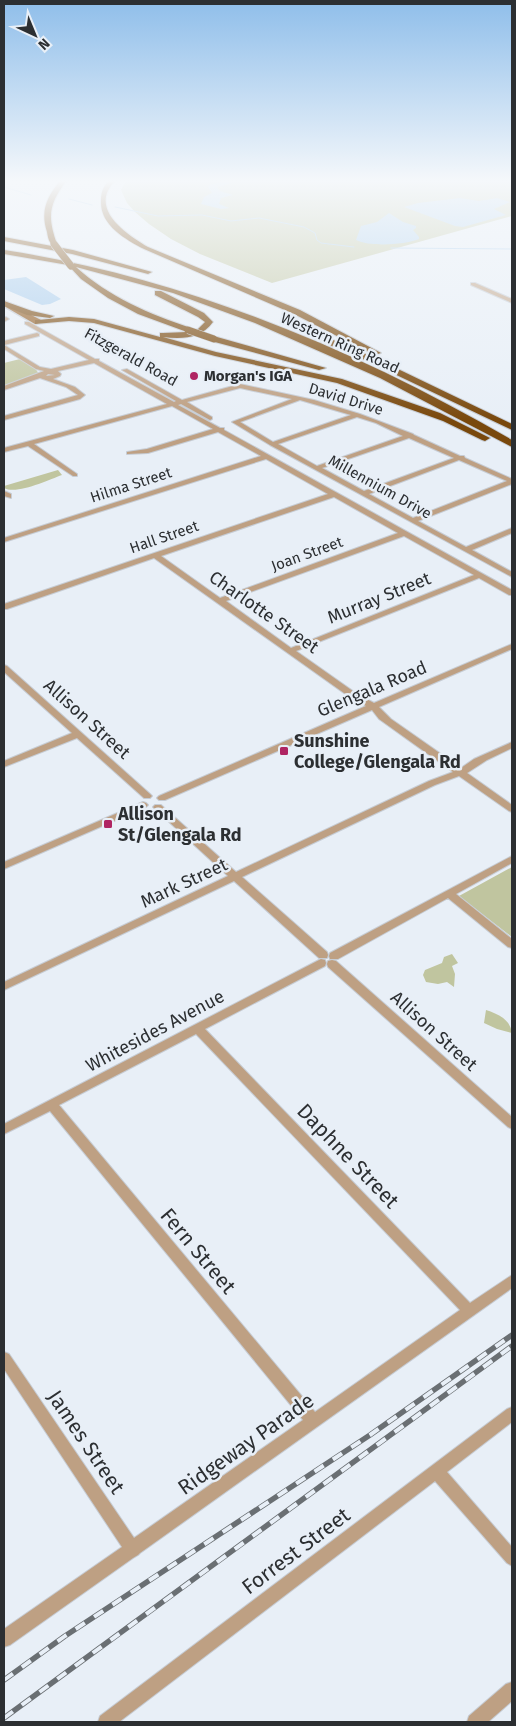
<svg xmlns="http://www.w3.org/2000/svg" width="516" height="1726" font-family="'Fira Sans',sans-serif">
  <style>
    .green { fill: #c0c59f }
    .water { fill: #a9cded }
    .lines { fill: none; stroke-linecap: round; stroke-linejoin: round }
    .stream { stroke: #a9cded; stroke-width: 1 }
    .minor-casing { stroke: #c6ccd4; stroke-width: 2 }
    .major-casing { stroke: #c6ccd4; stroke-width: 3 }
    .highway-casing { stroke: #c6ccd4; stroke-width: 2 }
    .minor { fill: #bea083; fill-rule: evenodd }
    .major { fill: #925c21; fill-rule: evenodd }
    .highway { fill: #79480c; fill-rule: evenodd }
    .rail-casing { stroke: #6a6f73; stroke-width: 5.5 }
    .rail { stroke: #e8eff7; stroke-width: 4; stroke-dasharray: 11; stroke-linecap: butt }
    .highway-bridge-casing { stroke: #c6ccd4; stroke-width: 8; stroke-linecap: butt }
    .highway-bridge { stroke: #79480c; stroke-width: 7 }
    .poi-dot { fill: #af2462; stroke: #e8eff7; stroke-width: 2 }
    .labels { text-anchor: middle; dominant-baseline: central; stroke-width: 5; stroke-linejoin: round; paint-order: stroke }
    .far-street-label { font-size: 15px; fill: #2c2f32; stroke: #e8eff7 }
    .far-poi-label { font-size: 15px; font-weight: bold; fill: #2c2f32; stroke: #e8eff7; text-anchor: start }
    .street-label { font-size: 18px; fill: #2c2f32; stroke: #e8eff7 }
    .poi-label { font-size: 18px; font-weight: bold; fill: #2c2f32; stroke: #e8eff7; text-anchor: start }
    .near-street-label { font-size: 21px; fill: #2c2f32; stroke: #e8eff7 }
  </style>
  <rect width="100%" height="100%" fill="#e8eff7"/>
  <path class="green" d="M127,180H512V216L272,283L200,254L171,239L149,224L135,212L127,203L121,190Z
    M20,359L35,368L39,374L4,386V363Z
    M58,470L62,475C48,480 17,495 4,488V486Z
    M512,867V937L459,896Z
    M452,954L458,963L452,966L455,974L454,987L447,982L438,984L426,982L423,975L425,970L442,963L444,957Z
    M486,1010C498,1014 510,1019 512,1033L497,1029L484,1023Z"/>
  <path class="water" d="M222,180H242L217,187L220,191L233,195L221,198L219,204L229,208L221,209L201,204L204,197L212,193L208,187L209,185L221,182Z
    M460,198L479,201L497,198L510,202L494,209L506,215L463,227L455,226L404,207L418,203Z
    M389,213L403,222L416,226V228L413,230L419,237V239C404,245 370,247 356,240L361,226L377,222Z
    M26,277L61,299L50,304L42,305L4,289V280Z"/>
  <g class="lines">
    <path class="stream" d="M4,187L31,195
      M69,199L92,205
      M115,207L158,216L202,215L231,221L259,218L304,227L315,233L317,240L321,243L354,247
      M391,248L512,249"/>
    <defs>
      <path id="minor" d="M471,283H475L512,299V303L471,285Z
        M6,317L9,319L4,322V318Z
        M25,322H29L95,359H99V361L174,402L176,401L122,370L127,369L182,400L240,384L314,400L360,414L413,434L414,435L460,456H464L465,458L512,479V484L418,521L466,547L512,528V533L472,550L512,572V577L270,445L232,422L292,399L240,388L187,402L212,417V419L210,420L181,404L178,405L220,428H224V430L512,590V595H509L479,578L296,651L357,694L374,703L512,644V649L379,707L391,719L461,768L474,759L512,742V748L487,760L467,773L512,805V812L509,811L459,776L435,785L242,877L327,952L328,955L327,958H319L234,881L4,990V982L228,876L155,809L153,807L155,805H161L236,872L429,781L453,772L379,719L372,710L165,800H159L157,798L159,796L366,706L351,698L154,558L7,609H4V604L328,494L266,459L4,542V538L261,456L218,432L148,453L127,454V452L147,449L213,429L172,406L34,444L77,474V476H73L28,446L4,452V448L167,404L94,363L58,371L61,374L60,376L53,379L75,387L85,395L80,399L4,420V416L78,395L66,387L40,378L4,390V386L44,371L36,369L4,349V345L40,367L51,369L89,360L25,324ZM48,374L55,375L46,376ZM300,400L351,415L273,442L240,422ZM357,417L376,423L403,436L317,466L278,444ZM409,438L454,458L364,491L322,468ZM459,460L507,481L413,518L369,494ZM334,497L398,533L220,598L161,556ZM404,536L474,575L291,648L226,601Z
        M37,333L39,334V336L4,345V341Z
        M4,491L11,494V498L4,496Z
        M4,665L7,666L150,794L152,796L150,798H144L77,738L4,767V761L72,733L4,672Z
        M143,802L146,803L148,805L146,807L4,869V862Z
        M512,856V863L456,894L512,939V948L508,947L448,898L338,959H330L329,956L330,953Z
        M321,959L325,960L326,963L325,966L205,1029L470,1303L512,1275V1288L140,1553L138,1555L133,1558L10,1645L4,1647V1629L122,1547L4,1369V1352L9,1354L134,1538L303,1420L50,1111L4,1134V1124ZM196,1034L460,1310L315,1412L59,1105Z
        M332,960L336,961L512,1117V1129L508,1127L328,967L327,964L328,961Z
        M512,1407V1422L447,1472L512,1547V1566L507,1563L435,1481L119,1722H98L100,1716L507,1409Z
        M512,1682V1701L488,1722H467L469,1716L506,1684Z"/>
      <path id="major" d="M4,301L41,320L42,322L35,324L4,306Z"/>
      <path id="highway" d="M61,180H67C49,204 47,216 57,244L54,246C49,243 48,238 47,232C40,211 47,196 61,180Z
        M110,180H116C87,208 126,234 148,247L300,310L381,353L374,355L294,314L144,249C125,239 100,225 101,201C101,192 103,186 110,180Z
        M4,237L73,250L152,272L148,274L72,254L4,241Z
        M4,250C182,277 357,350 512,440V447L380,378L255,323L173,293L76,267C109,297 149,314 191,328V332L198,329L205,322L198,317L155,295V291H161L204,313L213,322C201,339 182,339 163,337L216,352L342,379L440,413L490,438L485,441L482,440L443,421L337,383L215,356L94,323L69,321L35,324V320H38L69,317L94,319L160,337V333H163L187,332L138,314L108,298L81,279L68,265L4,254Z
        M4,301L32,311L54,316L50,318L27,315L4,306Z
        M313,334H319L373,357L512,424V430L367,361L313,338Z
        M211,337H217L326,368L319,370L211,341Z"/>
    </defs>
    <use href="#minor" class="minor-casing"/>
    <use href="#major" class="major-casing"/>
    <use href="#highway" class="highway-casing"/>
    <use href="#minor" class="minor"/>
    <use href="#major" class="major"/>
    <use href="#highway" class="highway"/>
    <defs>
      <path id="rail" d="M4,1680L65,1636L370,1435L512,1335
        M4,1718L512,1346"/>
    </defs>
    <use href="#rail" class="rail-casing"/>
    <use href="#rail" class="rail"/>
    <defs>
      <path id="highway-bridge" d="M54,244L71,266
        M188,330L214,339"/>
    </defs>
    <use href="#highway-bridge" class="highway-bridge-casing"/>
    <use href="#highway-bridge" class="highway-bridge"/>
  </g>
  <linearGradient id="sky" x2="0" y2="1"><stop stop-color="#8fbeea"/><stop offset="0.43" stop-color="#f5f8fb"/><stop offset="1" stop-color="#f5f8fb" stop-opacity="0"/></linearGradient>
  <rect width="516" height="421" fill="url(#sky)"/>
  <g class="poi-dot">
    <circle cx="194" cy="376" r="5"/>
    <rect x="279" y="746" width="10" height="10" rx="2.5"/>
    <rect x="103" y="819" width="10" height="10" rx="2.5"/>
  </g>
  <g class="labels">
    <g class="far-street-label">
      <text transform="translate(340 343) rotate(24)">Western Ring Road</text>
      <text transform="translate(131 357) rotate(29)">Fitzgerald Road</text>
      <text transform="translate(346 399) rotate(17)">David Drive</text>
      <text transform="translate(131 485) rotate(-18)">Hilma Street</text>
      <text transform="translate(380 487) rotate(29)">Millennium Drive</text>
      <text transform="translate(164 537) rotate(-19)">Hall Street</text>
      <text transform="translate(307 554) rotate(-20)">Joan Street</text>
    </g>
    <g class="far-poi-label">
      <text x="204" y="376">Morgan's IGA</text>
    </g>
    <g class="street-label">
      <text transform="translate(379 598) rotate(-22)">Murray Street</text>
      <text transform="translate(264 612) rotate(35)">Charlotte Street</text>
      <text transform="translate(372 689) rotate(-23)">Glengala Road</text>
      <text transform="translate(87 719) rotate(42)">Allison Street</text>
      <text transform="translate(184 883) rotate(-25)">Mark Street</text>
      <text transform="translate(155 1031) rotate(-28)">Whitesides Avenue</text>
      <text transform="translate(434 1031) rotate(42)">Allison Street</text>
    </g>
    <g class="poi-label">
      <text x="294" y="741">Sunshine<tspan x="294" dy="21">College/Glengala Rd</tspan></text>
      <text x="118" y="814">Allison<tspan x="118" dy="21">St/Glengala Rd</tspan></text>
    </g>
    <g class="near-street-label">
      <text transform="translate(348 1156) rotate(46)">Daphne Street</text>
      <text transform="translate(198 1251) rotate(50)">Fern Street</text>
      <text transform="translate(86 1442) rotate(56)">James Street</text>
      <text transform="translate(246 1444) rotate(-35)">Ridgeway Parade</text>
      <text transform="translate(296 1551) rotate(-37)">Forrest Street</text>
    </g>
  </g>
  <rect width="516" height="1726" fill="none" stroke="#2c2f32" stroke-width="10"/>
  <g transform="translate(35 35) rotate(136)" stroke="#e8eff7" stroke-width="4" paint-order="stroke">
  <path d="M0-4L9 19L0 12L-9 19Z" fill="#2c2f32"/>
  <text y="-8" font-size="14" font-weight="bold" text-anchor="middle" fill="#2c2f32">N</text>
  </g>
</svg>
